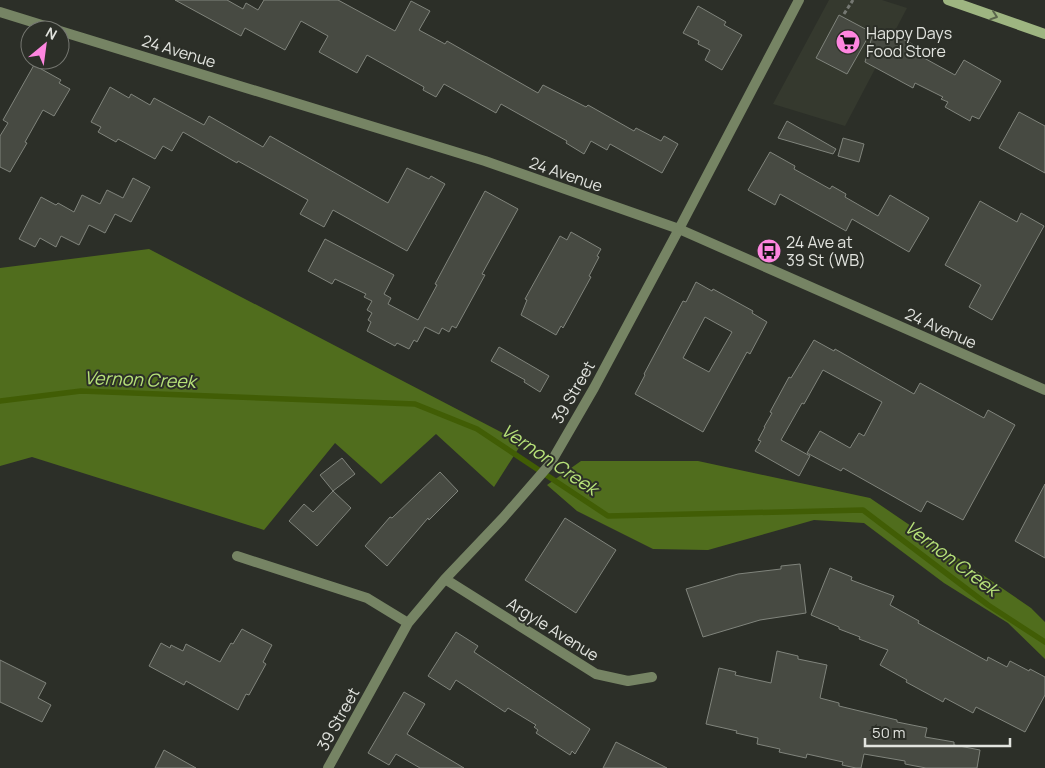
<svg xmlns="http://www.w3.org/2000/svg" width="1045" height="768" font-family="Manrope,sans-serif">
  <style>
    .built { fill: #35392e }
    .forest { fill: #506d1d }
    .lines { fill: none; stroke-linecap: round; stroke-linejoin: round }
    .stream { stroke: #415d05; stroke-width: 5.5 }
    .building { fill: #474a42; stroke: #80847c; fill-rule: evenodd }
    .path { stroke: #757872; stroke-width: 3; stroke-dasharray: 4 2.5; stroke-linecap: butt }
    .street { stroke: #768464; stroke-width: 10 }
    .secondary { stroke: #9eb581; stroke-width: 10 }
    .oneway { stroke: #5a654c }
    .labels { text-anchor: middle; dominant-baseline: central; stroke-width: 4; stroke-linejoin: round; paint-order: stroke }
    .poi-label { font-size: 16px; fill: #e2e4df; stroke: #2c2f28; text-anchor: start }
    .street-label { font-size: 16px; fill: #e2e4df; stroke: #2c2f28 }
    .water-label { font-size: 18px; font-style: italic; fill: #b7e279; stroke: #2c2f28 }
  </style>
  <rect width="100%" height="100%" fill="#2c2f28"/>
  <path class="built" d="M829,0H882L907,8L845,126L773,104Z"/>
  <path class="forest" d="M149,249L522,443L494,487L436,434L381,484L335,443L264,530L32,457L0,466V268Z
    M581,461H698L870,498L1031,608L1045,622V659L1008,623L944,583L864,523L814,520L708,550L653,549L577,511L547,485Z"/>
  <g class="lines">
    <path class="stream" d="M0,401L81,391L415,404L477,429L608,516L863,510L988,605L1045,642"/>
  </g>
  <path class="building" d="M175,0H227L243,9L246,3L258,10L264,0H338L395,31L411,1L430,11L419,30L445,44L447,41L538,93L543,85L586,107L588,105L634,131L636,128L661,141L664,136L678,144L662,173L610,144L607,150L591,141L584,154L566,143L567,141L501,104L496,113L444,84L436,97L423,90L424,87L367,55L357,73L319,52L328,36L301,21L285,50L245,28L241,36Z
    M698,6L726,22L724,25L742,35L722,70L705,60L710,50L698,44L699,41L683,33Z
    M839,15L871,32L847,74L816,58Z
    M873,33L889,41L893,34L918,47L915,53L955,75L964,60L1001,81L979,119L972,116L970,121L945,107L948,102L941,99L943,97L915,83L913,88L865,62Z
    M34,65L61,80L59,83L70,89L54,116L43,110L25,142L27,143L10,172L0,167V136L8,123L3,120Z
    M110,87L129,98L131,94L150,105L154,98L204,125L209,116L263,147L270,136L388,203L407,168L429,179L431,176L445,184L407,251L333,210L324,227L300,214L308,200L238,161L237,163L183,132L172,151L163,146L155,159L118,139L116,142L98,132L101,127L91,122Z
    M1019,112L1045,126V173L999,148Z
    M787,121L836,149L833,154L778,138Z
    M843,138L864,144L859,162L838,156Z
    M770,152L795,166L794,169L830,189L832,186L846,194L845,197L878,216L890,195L929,218L909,252L852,219L846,231L780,194L775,205L748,190Z
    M133,178L150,187L131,222L115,214L105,233L89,225L79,245L61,236L56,247L40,238L35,247L19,239L41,197L56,205L58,203L74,212L82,195L100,204L107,190L123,198Z
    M485,191L518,209L482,274L485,275L456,328L452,326L449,332L442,328L439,334L425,327L417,342L414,340L409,349L397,343L395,346L367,331L371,322L368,320L372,313L367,310L372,301L364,297L366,294L335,279L332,284L308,271L325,239L394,275L384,294L391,298L388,304L418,320L437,285L435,284Z
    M980,201L1017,222L1021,213L1044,226L992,320L969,307L981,285L945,265Z
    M571,232L601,249L597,256L599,257L589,276L591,277L563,328L561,326L556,335L521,315L527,300L525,299L560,236L567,240Z
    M696,282L712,291L713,289L753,311L752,313L767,322L750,354L747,352L703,432L635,394L645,375L644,374L683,301L686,302ZM705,317L732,332L709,372L683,358Z
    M814,340L834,351L835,349L914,394L920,383L984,418L988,410L1015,425L963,520L927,501L921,512L843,468L841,471L807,453L820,431L850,448L859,433L864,436L882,402L823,370L804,404L802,403L781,440L810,456L799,476L755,451L761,441L758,440L765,427H764L772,413L770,412L789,377L791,378Z
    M499,347L549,376L540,392L524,382L525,380L491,361Z
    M342,458L355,474L333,491L320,475Z
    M440,472L458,491L429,520L428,518L387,566L365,546L390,517L392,518Z
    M1045,484V558L1015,541Z
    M333,491L351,508L317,546L289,521L304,504L313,512Z
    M565,518L616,550L576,613L525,580Z
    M800,564L806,613L760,620L703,637L686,589L738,574L781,569V566Z
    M830,568L852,577L851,580L894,596L890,605L919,621L918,623L987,661L988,657L1007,667L1010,661L1029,671L1030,669L1045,677V695L1025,732L976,707L973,713L945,698L943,702L906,682L907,680L880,665L888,650L859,639L860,637L839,629V627L811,615Z
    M242,629L272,645L263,662L266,664L249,695L246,694L238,710L186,681L184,685L149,666L161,643L170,648L171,645L183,651L186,644L220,662L231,643L233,644Z
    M456,632L478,646L474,652L590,729L575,754L572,751L570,755L536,733L538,730L534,727L536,725L508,708L505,712L456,680L450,690L428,676Z
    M777,651L798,656V659L827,665L820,698L839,703V706L897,720V722L927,728L925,737L954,742V745L980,750L977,768H926L905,764V761L864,754L861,768H856L842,765L843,762L807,754L806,758L779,752L780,749L757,744L758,738L736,733L737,731L706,724L719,668L736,672L735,675L771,683Z
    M0,660L46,683L38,698L51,705L42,722L0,702Z
    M404,692L425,704L407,734L464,768H420L396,754L389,765L368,753Z
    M616,742L667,768H603Z
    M164,750L196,768H155Z"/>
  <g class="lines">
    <path class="path" d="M844,14L853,0"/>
    <path class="street" d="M0,12L58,30
      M60,31L485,161L679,229L1045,390
      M237,556L367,598L408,623
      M445,579L596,674L628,681L652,677
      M328,768L408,623L445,579L503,518L550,464L594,388L679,229L799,0"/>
    <path class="secondary" d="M948,0L1045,34"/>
  </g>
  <defs><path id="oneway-chevron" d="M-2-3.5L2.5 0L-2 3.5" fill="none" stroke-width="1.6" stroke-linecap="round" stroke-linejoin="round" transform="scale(1.25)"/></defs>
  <use class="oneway" href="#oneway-chevron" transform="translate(994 16) rotate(19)"/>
  <defs>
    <symbol id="supermarket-disc" viewBox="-11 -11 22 22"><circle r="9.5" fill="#fe86e0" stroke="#2c2f28"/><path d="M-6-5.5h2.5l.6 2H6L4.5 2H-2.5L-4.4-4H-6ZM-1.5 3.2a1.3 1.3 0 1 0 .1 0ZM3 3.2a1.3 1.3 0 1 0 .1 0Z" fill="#111"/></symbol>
    <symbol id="bus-disc" viewBox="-11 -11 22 22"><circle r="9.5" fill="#fe86e0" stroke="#2c2f28"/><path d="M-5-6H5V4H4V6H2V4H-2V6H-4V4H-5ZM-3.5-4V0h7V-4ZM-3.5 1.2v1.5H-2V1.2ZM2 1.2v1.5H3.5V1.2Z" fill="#111"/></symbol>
  </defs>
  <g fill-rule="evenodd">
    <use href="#supermarket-disc" x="834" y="28" width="28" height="28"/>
    <use href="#bus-disc" x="755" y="237" width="28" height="28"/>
  </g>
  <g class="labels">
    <g class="poi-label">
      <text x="866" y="33">Happy Days<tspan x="866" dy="18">Food Store</tspan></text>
      <text x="786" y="242">24 Ave at<tspan x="786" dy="18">39 St (WB)</tspan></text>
    </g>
    <g class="street-label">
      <text transform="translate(179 51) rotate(17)">24 Avenue</text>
      <text transform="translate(566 174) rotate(19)">24 Avenue</text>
      <text transform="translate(941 328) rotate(24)">24 Avenue</text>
      <text transform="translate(573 392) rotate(-60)">39 Street</text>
      <text transform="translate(553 629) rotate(32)">Argyle Avenue</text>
      <text transform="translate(338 719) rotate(-61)">39 Street</text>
    </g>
    <g class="water-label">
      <text transform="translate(140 379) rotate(2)">Vernon Creek</text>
      <text transform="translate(550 459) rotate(34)">Vernon Creek</text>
      <text transform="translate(952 558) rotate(37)">Vernon Creek</text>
    </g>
  </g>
  <g transform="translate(45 45) rotate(29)"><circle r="24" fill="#2c2f28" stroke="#757771"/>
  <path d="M0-4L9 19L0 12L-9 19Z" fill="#fe86e0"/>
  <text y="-8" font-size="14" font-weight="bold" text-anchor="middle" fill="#e2e4df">N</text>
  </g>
  <path d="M865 738v8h145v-8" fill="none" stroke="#e2e4df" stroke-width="2.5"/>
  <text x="872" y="738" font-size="15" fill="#e2e4df" stroke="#2c2f28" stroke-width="4" paint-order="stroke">50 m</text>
</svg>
